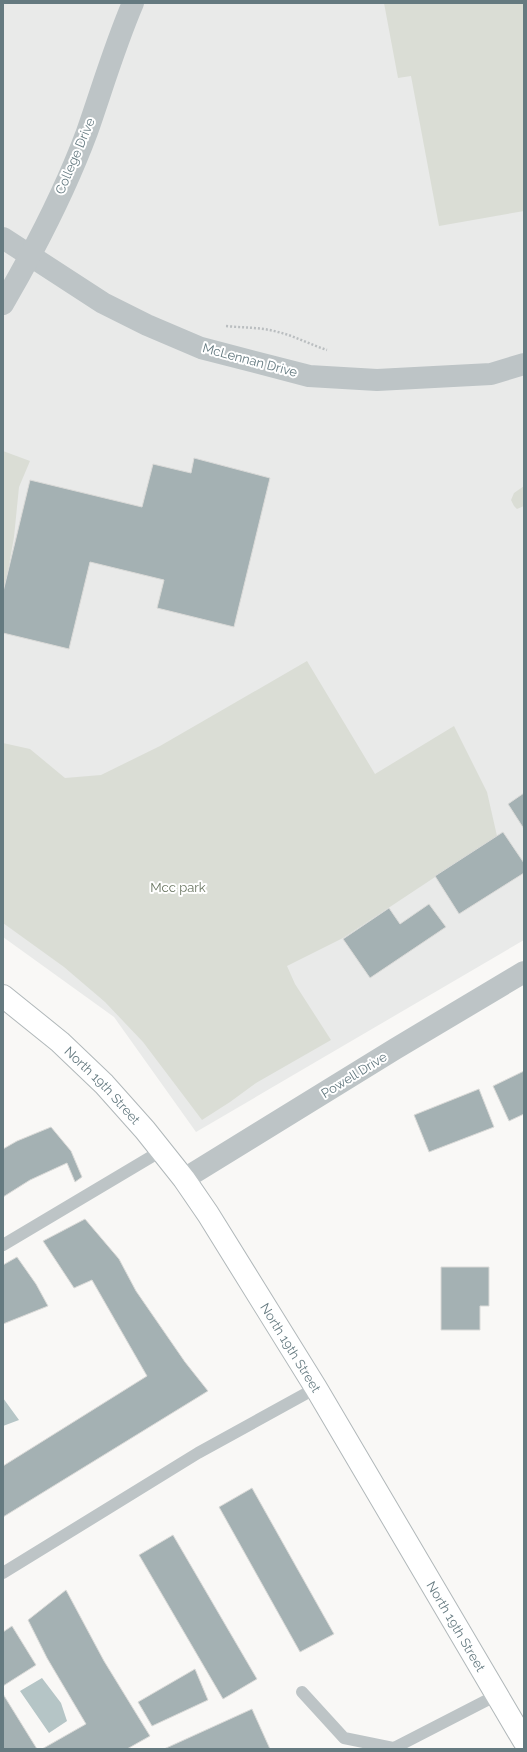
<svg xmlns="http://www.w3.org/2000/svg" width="527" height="1752" font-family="Raleway,sans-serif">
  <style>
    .built { fill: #e9eae9 }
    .green { fill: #daddd5 }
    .water { fill: #b5c5c6 }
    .building { fill: #a4b1b3; stroke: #dadad8 }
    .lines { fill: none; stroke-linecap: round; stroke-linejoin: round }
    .primary-casing { stroke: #b1b8ba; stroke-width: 24 }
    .path { stroke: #babec0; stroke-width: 2.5; stroke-dasharray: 2 2; stroke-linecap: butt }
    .service { stroke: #bdc4c6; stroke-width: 12 }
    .minor { stroke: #bdc4c6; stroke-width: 22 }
    .tertiary { stroke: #bdc4c6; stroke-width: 22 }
    .primary { stroke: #fff; stroke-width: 22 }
    .labels { text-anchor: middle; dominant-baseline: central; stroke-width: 4; stroke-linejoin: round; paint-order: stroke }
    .street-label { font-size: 13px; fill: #657a80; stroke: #fff }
    .park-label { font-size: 13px; fill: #6c7864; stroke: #fff }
  </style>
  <rect width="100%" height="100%" fill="#f9f8f6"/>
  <path class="built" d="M3,3H524V940L196,1132L114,1017L3,937Z"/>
  <path class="green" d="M384,3H524V211L439,226L411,76L398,78Z
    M3,451L30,461L19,487L14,537L3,599Z
    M524,486V506L517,509L514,506L511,500L514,493Z
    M307,661L375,774L454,726L487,792L497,836L343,938L287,966L295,984L331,1040L256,1083L230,1102L202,1120L143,1042L105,1002L64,967L3,923V743L30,749L65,778L101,775L160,746Z"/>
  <path class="water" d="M3,1398L19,1420L3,1426Z
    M42,1678L61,1703L67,1721L49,1733L20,1691Z"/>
  <path class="building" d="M194,458L270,478L234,627L157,608L164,580L90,562L69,649L3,633V592L30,480L142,507L153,464L191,473Z
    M524,793V829L508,804Z
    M503,832L524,863V873L459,914L435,876Z
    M429,904L446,927L370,978L343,939L389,908L400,924Z
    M524,1071V1114L509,1121L493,1086Z
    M479,1089L494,1127L429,1152L414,1115Z
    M51,1127L71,1151L82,1177L75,1182L67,1163L30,1180L3,1197V1149L17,1141Z
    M85,1219L119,1259L136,1291L185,1362L208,1391L3,1517V1466L147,1376L92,1280L74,1288L43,1241Z
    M17,1257L36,1284L48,1306L3,1324V1265Z
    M441,1267H489V1306H480V1330H441Z
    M252,1488L334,1634L300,1652L219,1507Z
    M173,1535L257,1679L223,1699L139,1555Z
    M66,1590L104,1661L150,1736L127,1749H42L86,1724L47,1658L28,1620Z
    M12,1626L36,1665L3,1686V1632Z
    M195,1669L208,1700L152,1726L138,1702Z
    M3,1694L37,1749H3Z
    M252,1709L270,1749H164Z"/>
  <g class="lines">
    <defs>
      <g id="primary">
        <path id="s1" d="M3,996L60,1042L104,1084L145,1130L184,1179L208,1214L316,1388L524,1741"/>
      </g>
    </defs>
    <use href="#primary" class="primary-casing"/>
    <path class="path" d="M226,326C244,328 261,327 278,332C295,336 311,345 327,350"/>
    <path class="service" d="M3,1245L161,1151
      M3,1573L198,1453L316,1388
      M302,1692L344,1738L393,1748
      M392,1749L497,1695"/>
    <path class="minor" d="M3,238L103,303L147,325L201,348L309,376L377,380L491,374L524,364
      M184,1179L395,1049L524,972"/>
    <path class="tertiary" d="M3,304C35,249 65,191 87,132C102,89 115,45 133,3"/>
    <use href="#primary" class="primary"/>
  </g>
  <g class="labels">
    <g class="street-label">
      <text transform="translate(75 156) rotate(-67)">College Drive</text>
      <text transform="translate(250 360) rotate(15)">McLennan Drive</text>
      <text transform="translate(354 1075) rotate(-32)">Powell Drive</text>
      <text stroke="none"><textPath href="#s1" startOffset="134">North 19th Street</textPath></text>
      <text stroke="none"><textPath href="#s1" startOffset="458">North 19th Street</textPath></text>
      <text stroke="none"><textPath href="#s1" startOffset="782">North 19th Street</textPath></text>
    </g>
    <g class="park-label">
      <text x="178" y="887">Mcc park</text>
    </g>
  </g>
  <rect width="527" height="1752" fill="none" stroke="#657a80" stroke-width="8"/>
</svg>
